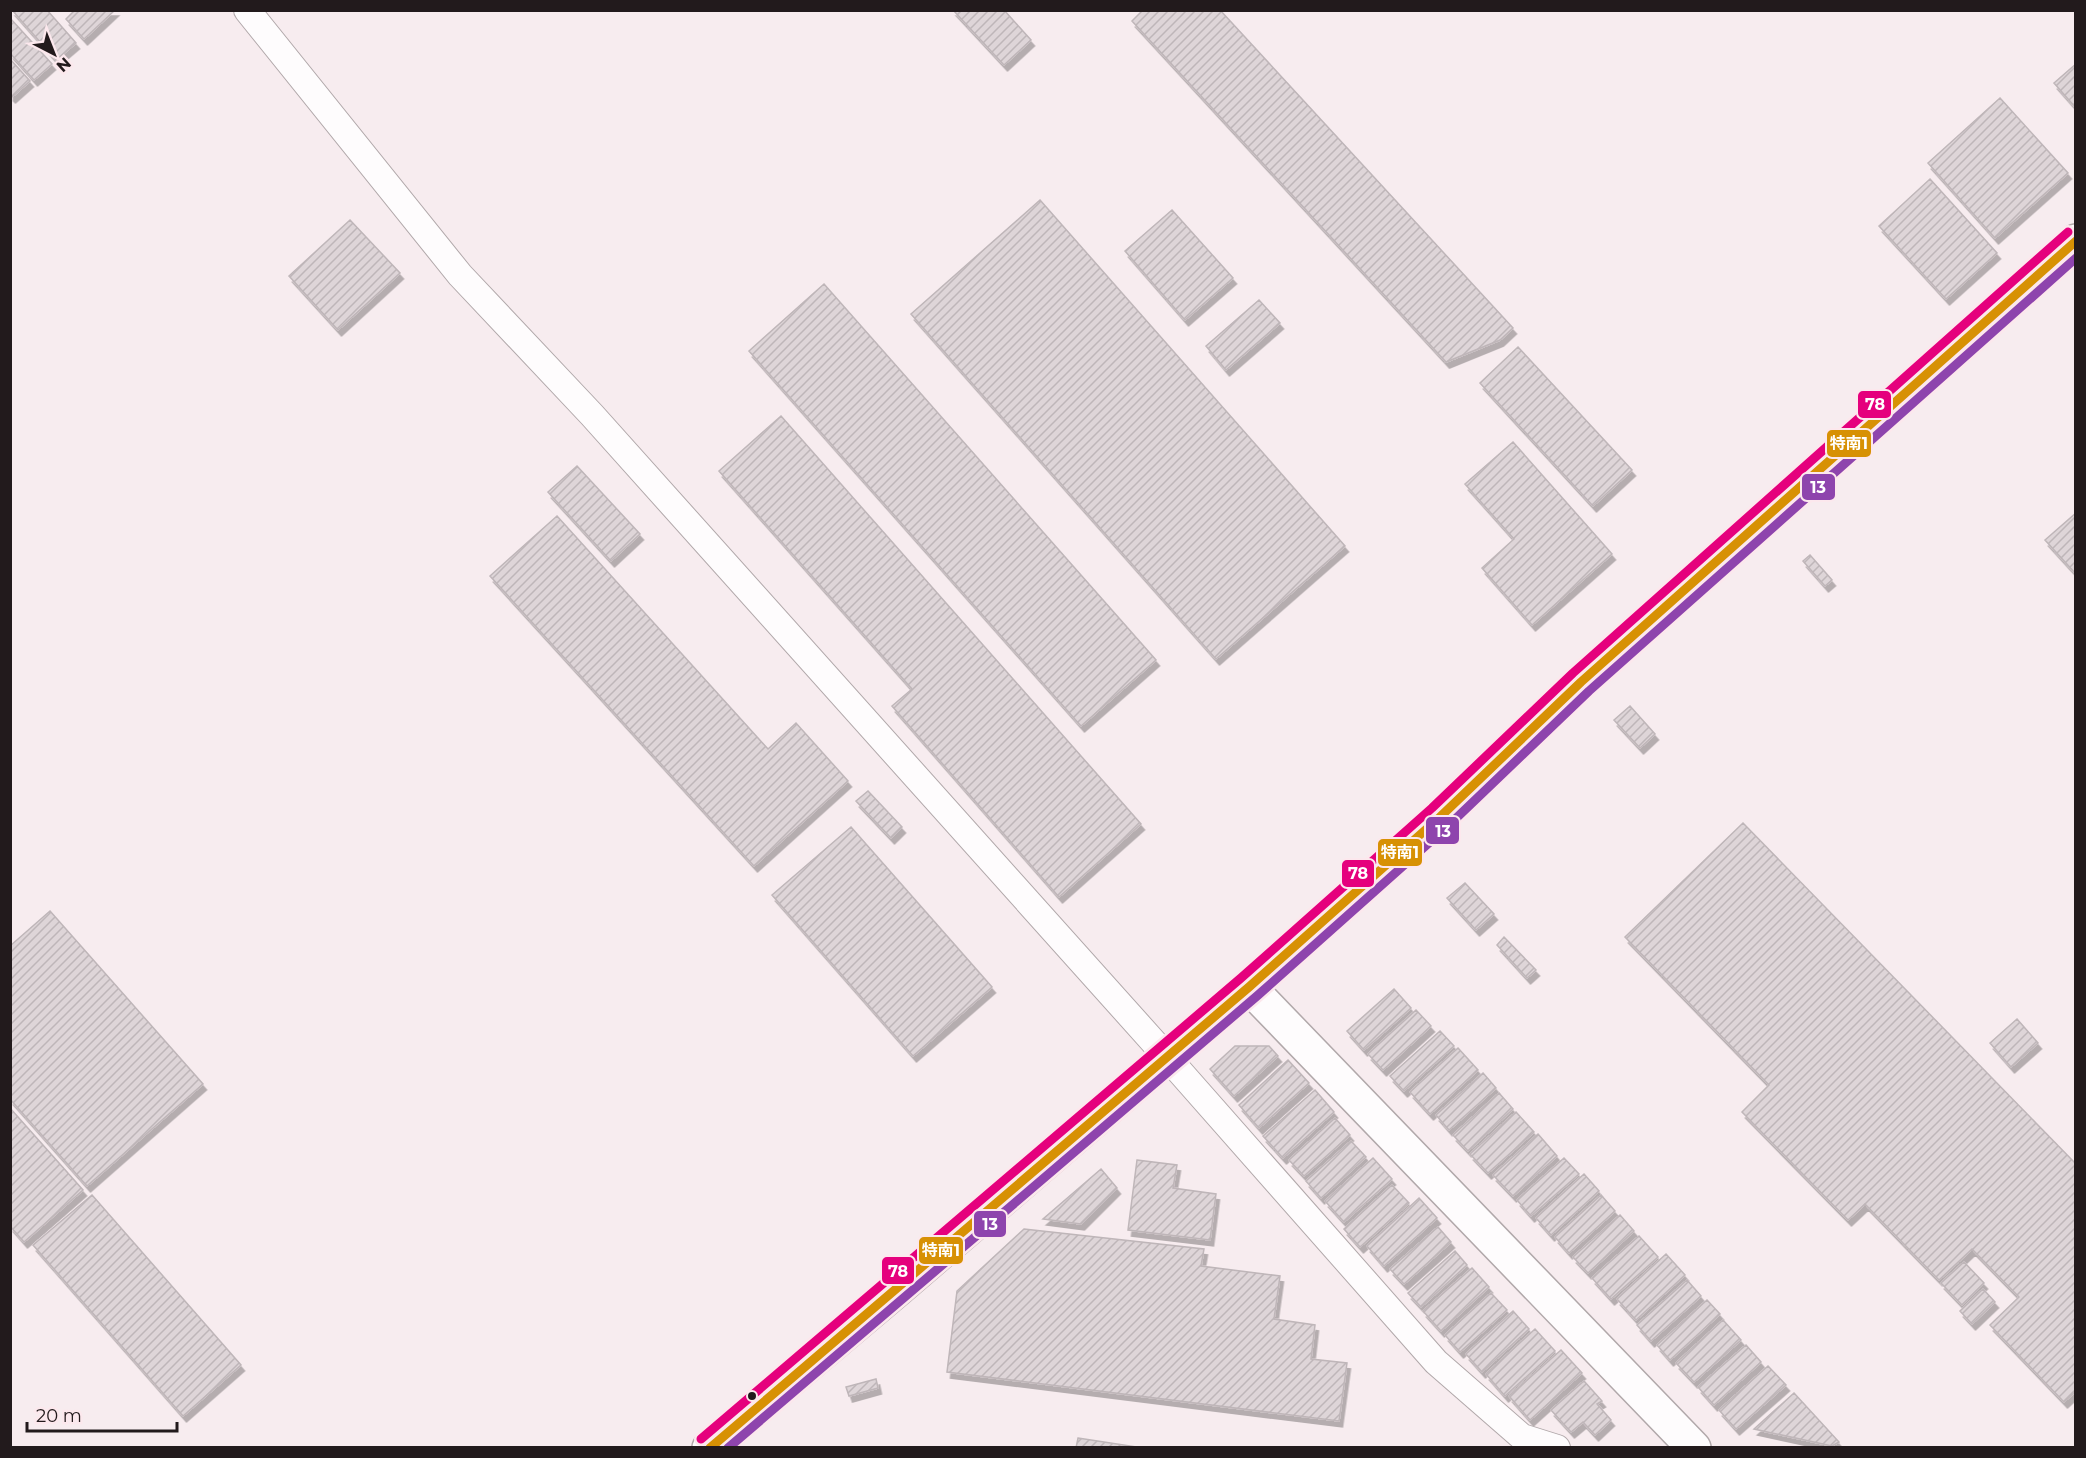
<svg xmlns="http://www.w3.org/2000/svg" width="2086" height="1458" font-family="Montserrat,'Noto Sans JP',sans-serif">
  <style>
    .building { fill: url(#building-hatch); stroke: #bfb6b9; stroke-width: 1.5; filter: url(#shadow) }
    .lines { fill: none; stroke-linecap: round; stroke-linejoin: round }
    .lane-casing { stroke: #b1a8aa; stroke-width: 28 }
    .street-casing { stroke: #b1a8aa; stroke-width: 36 }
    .lane { stroke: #fefcfd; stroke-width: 26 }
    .street { stroke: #fefcfd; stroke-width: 33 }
    .bus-1-casing { stroke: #fce8ed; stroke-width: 14 }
    .bus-2-casing { stroke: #fce8ed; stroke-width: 14 }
    .bus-3-casing { stroke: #fce8ed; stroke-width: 14 }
    .bus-1 { stroke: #d79104; stroke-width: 9 }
    .bus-2 { stroke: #8e44ad; stroke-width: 9 }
    .bus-3 { stroke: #e5007d; stroke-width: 9 }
    .bus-dot { fill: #221a1c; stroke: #fce8ed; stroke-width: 2 }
    .line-badge { stroke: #fce8ed; stroke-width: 2 }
    .badge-label { font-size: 16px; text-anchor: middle; font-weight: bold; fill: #fff }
  </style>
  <defs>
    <pattern id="building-hatch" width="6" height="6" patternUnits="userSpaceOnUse" patternTransform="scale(1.5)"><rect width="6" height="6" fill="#ded5d8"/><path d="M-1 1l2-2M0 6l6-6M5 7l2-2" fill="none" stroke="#beb6b9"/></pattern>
    <filter id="shadow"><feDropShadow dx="3.5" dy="6" stdDeviation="0" flood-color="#0004"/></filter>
  </defs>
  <rect width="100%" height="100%" fill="#f7ecef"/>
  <path class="building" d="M12,10H47L76,43L56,60Z
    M75,10H115L84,39L66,19Z
    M953,10H1004L1031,40L1004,65Z
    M1143,10H1220L1513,328L1500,340L1446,362L1132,21Z
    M10,18L52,64L34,80L10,53Z
    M10,59L30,81L12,97L10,95Z
    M2076,64V108L2054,83Z
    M2000,98L2068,173L1995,238L1928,163Z
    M1930,179L1997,253L1946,299L1879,226Z
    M1040,200L1345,546L1216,659L911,314Z
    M1172,210L1233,278L1185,320L1125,251Z
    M350,220L400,273L338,330L289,276Z
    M824,284L1156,660L1081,726L749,351Z
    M1259,300L1280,323L1226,370L1206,346Z
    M1518,347L1632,470L1593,506L1480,383Z
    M781,416L1141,824L1059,897L892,706L912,689L719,471Z
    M1513,442L1612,554L1532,625L1482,568L1514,539L1465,484Z
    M577,466L640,534L611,561L548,492Z
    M2076,513V574L2045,540Z
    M557,516L768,749L796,723L848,781L754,866L490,576Z
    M1810,555L1832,580L1825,586L1803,561Z
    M1630,706L1655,734L1640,748L1614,720Z
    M868,791L902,827L891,838L856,801Z
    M1743,823L2076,1164V1391L2064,1402L1990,1325L2019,1297L1972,1249L1939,1280L1865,1204L1848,1220L1742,1112L1769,1085L1625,937Z
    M851,827L992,987L913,1056L772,895Z
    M1465,883L1494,914L1476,930L1447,898Z
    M50,911L203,1084L87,1186L10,1099V946Z
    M1504,937L1536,970L1527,978L1497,945Z
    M1394,989L1411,1008L1364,1050L1347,1031Z
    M1416,1010L1431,1026L1383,1070L1368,1054Z
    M2017,1019L2038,1043L2011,1067L1990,1043Z
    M1440,1031L1454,1046L1404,1091L1390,1076Z
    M1235,1046H1269L1278,1056L1234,1096L1210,1069Z
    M1458,1048L1478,1070L1430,1114L1410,1092Z
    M1288,1060L1309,1083L1259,1128L1239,1105Z
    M1483,1073L1496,1088L1449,1130L1436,1115Z
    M1315,1090L1334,1112L1283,1158L1263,1136Z
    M1499,1093L1513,1109L1468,1151L1453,1135Z
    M10,1108L83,1190L24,1242L10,1226Z
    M1516,1112L1534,1132L1488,1173L1470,1154Z
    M1335,1118L1350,1135L1304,1176L1289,1160Z
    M1538,1134L1557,1156L1513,1196L1493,1175Z
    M1351,1141L1366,1157L1321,1198L1306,1181Z
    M1373,1158L1392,1179L1344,1222L1325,1201Z
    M1564,1158L1579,1174L1531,1216L1517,1200Z
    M1137,1160L1177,1165L1173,1188L1216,1194L1210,1240L1128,1230Z
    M1101,1169L1117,1188L1081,1224L1043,1219Z
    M1584,1174L1599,1191L1551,1235L1536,1218Z
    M1392,1185L1409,1203L1360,1247L1344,1229Z
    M92,1195L241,1365L183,1416L33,1245Z
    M1601,1195L1615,1211L1569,1253L1555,1237Z
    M1419,1198L1437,1218L1384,1266L1367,1246Z
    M1620,1215L1634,1231L1588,1273L1573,1257Z
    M1438,1227L1451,1242L1404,1284L1390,1269Z
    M1024,1229L1204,1249L1201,1266L1280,1276L1274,1319L1315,1325L1311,1359L1347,1363L1339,1421L947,1372L957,1291Z
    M1639,1236L1658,1257L1611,1299L1592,1278Z
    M1455,1251L1467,1265L1421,1307L1408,1293Z
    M1666,1254L1685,1275L1636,1320L1617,1299Z
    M1964,1262L1984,1283L1962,1305L1941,1283Z
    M1472,1268L1489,1287L1441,1331L1423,1311Z
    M1687,1280L1701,1296L1651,1341L1637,1325Z
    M1983,1289L1995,1302L1972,1324L1960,1311Z
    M1491,1293L1507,1310L1460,1352L1445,1335Z
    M1707,1300L1720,1314L1670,1360L1657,1345Z
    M1513,1311L1529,1329L1482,1372L1466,1354Z
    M1723,1320L1741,1340L1694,1382L1676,1363Z
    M1535,1329L1555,1351L1505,1396L1486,1374Z
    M1746,1345L1761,1362L1714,1405L1698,1387Z
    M1561,1350L1582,1373L1530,1420L1509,1396Z
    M1768,1366L1786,1385L1736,1429L1719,1410Z
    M876,1379L878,1388L849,1396L846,1387Z
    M1584,1381L1602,1401L1597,1404L1611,1420L1595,1435L1583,1422L1571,1432L1551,1410Z
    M1794,1393L1839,1442L1832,1446L1754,1429Z
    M1078,1438L1143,1448H1076Z"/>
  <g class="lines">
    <defs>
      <path id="lane" d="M247,10L460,275L592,415L1167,1057L1436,1362L1522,1437L1557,1448"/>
      <path id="street" d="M1249,987L1694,1448
        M709,1448L898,1289L1249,987L1440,817L1581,682L2076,241"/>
    </defs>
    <use href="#lane" class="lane-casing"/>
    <use href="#street" class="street-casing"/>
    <use href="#lane" class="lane"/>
    <use href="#street" class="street"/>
    <defs>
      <path id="bus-1" d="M710,1448L1249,987L1440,817L1581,682L2076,241"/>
      <path id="bus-2" d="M728,1448L1257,996L1448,826L1589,691L2076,258"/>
      <path id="bus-3" d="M701,1439L1241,978L1432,808L1573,673L2068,232"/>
    </defs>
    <use href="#bus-1" class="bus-1-casing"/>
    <use href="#bus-2" class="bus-2-casing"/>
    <use href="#bus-3" class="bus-3-casing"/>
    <use href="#bus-1" class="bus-1"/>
    <use href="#bus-2" class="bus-2"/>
    <use href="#bus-3" class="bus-3"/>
  </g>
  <circle class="bus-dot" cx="752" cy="1396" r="5"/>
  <g class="line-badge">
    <rect x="1857" y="390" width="35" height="29" rx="6" fill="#e5007d"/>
    <rect x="1826" y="429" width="46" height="29" rx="6" fill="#d79104"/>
    <rect x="1801" y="473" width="35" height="28" rx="6" fill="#8e44ad"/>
    <rect x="1425" y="816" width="35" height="29" rx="6" fill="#8e44ad"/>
    <rect x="1377" y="838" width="46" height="29" rx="6" fill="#d79104"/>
    <rect x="1341" y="859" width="34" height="29" rx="6" fill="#e5007d"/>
    <rect x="973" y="1210" width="34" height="28" rx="6" fill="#8e44ad"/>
    <rect x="918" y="1236" width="46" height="29" rx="6" fill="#d79104"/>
    <rect x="881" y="1256" width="34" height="29" rx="6" fill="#e5007d"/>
  </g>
  <g class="badge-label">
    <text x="1875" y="410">78</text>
    <text x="1849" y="449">特南1</text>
    <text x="1818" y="493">13</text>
    <text x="1443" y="837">13</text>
    <text x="1400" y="858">特南1</text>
    <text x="1358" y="879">78</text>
    <text x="990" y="1230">13</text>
    <text x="941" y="1256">特南1</text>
    <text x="898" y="1277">78</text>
  </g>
  <rect width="2086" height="1458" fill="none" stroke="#221a1c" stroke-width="24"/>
  <g transform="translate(54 54) rotate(138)" stroke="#fce8ed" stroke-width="4.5" paint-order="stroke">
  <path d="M0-4.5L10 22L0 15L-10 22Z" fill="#221a1c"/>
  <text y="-9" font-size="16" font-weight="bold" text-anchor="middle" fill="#221a1c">N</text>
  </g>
  <path d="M27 1422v9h150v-9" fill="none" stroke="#221a1c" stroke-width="3"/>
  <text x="36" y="1422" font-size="18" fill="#221a1c" stroke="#fce8ed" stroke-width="4.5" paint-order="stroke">20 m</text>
</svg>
